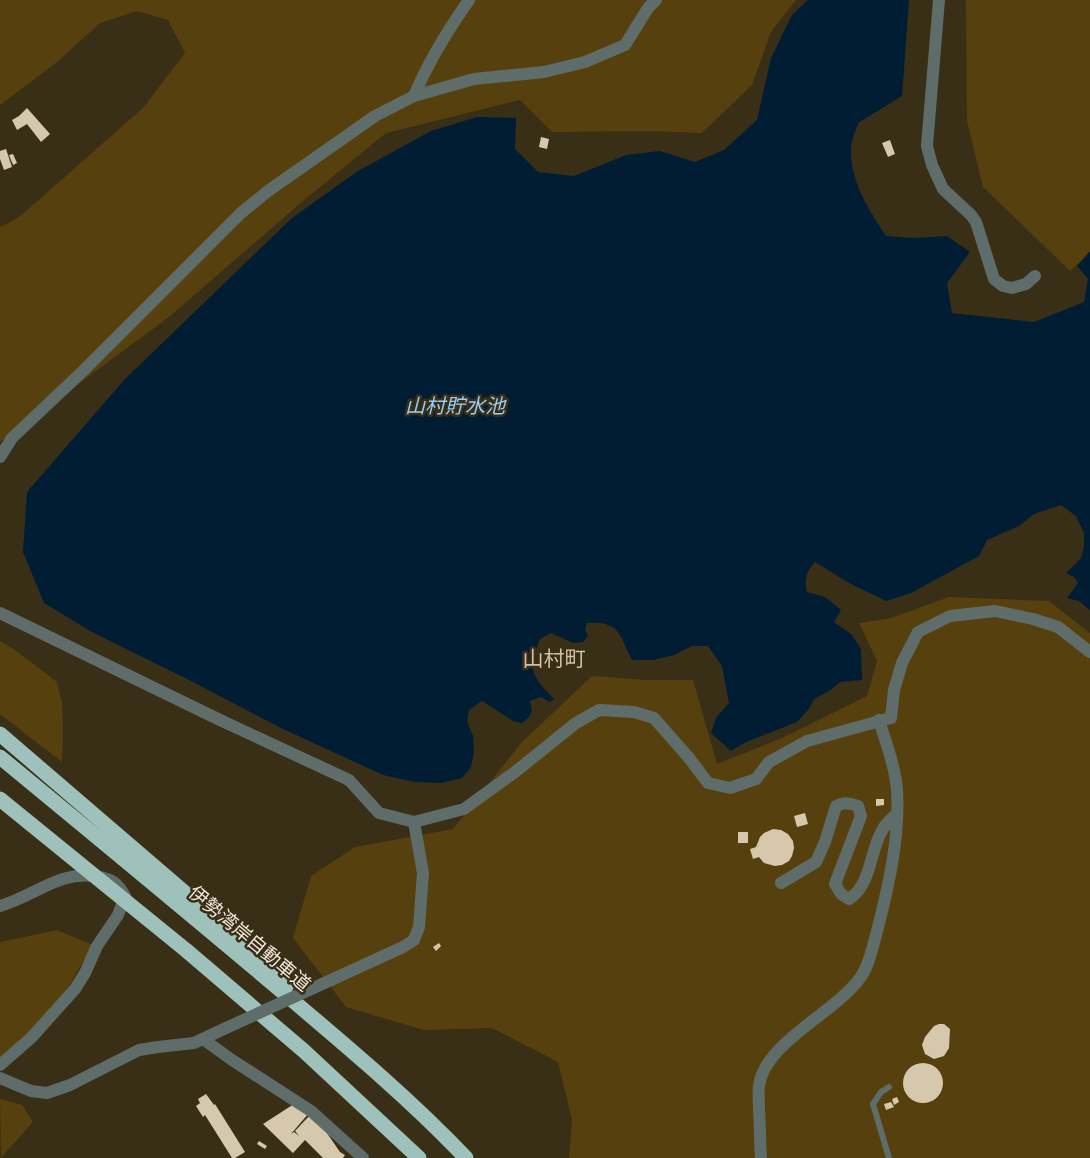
<svg xmlns="http://www.w3.org/2000/svg" width="1090" height="1158" font-family="Mulish,'Noto Sans JP',sans-serif">
  <style>
    .green { fill: #56400d }
    .water { fill: #001d34 }
    .building { fill: #d6c8ac }
    .lines { fill: none; stroke-linecap: round; stroke-linejoin: round }
    .service { stroke: #5f6d6a; stroke-width: 6 }
    .minor { stroke: #5f6d6a; stroke-width: 12 }
    .tertiary { stroke: #5f6d6a; stroke-width: 12 }
    .motorway { stroke: #9ec2bb; stroke-width: 15 }
    .tertiary-bridge { stroke: #5f6d6a; stroke-width: 12 }
    .motorway-bridge { stroke: #9ec2bb; stroke-width: 15 }
    .labels { text-anchor: middle; dominant-baseline: central; stroke-width: 5; stroke-linejoin: round; paint-order: stroke }
    .street-label { font-size: 19px; fill: #eee6d8; stroke: #392e16 }
    .water-label { font-size: 20px; font-style: italic; fill: #97cdf9; stroke: #392e16 }
    .quarter-label { font-size: 21px; fill: #cfc1a5; stroke: #392e16 }
  </style>
  <rect width="100%" height="100%" fill="#392e16"/>
  <path class="green" d="M0,0H796L771,32L752,85L702,133L649,131L552,132L520,100L386,133L303,201L169,317L0,442V227L18,218L143,108L185,53L168,20L137,11L100,23L57,62L0,105Z
    M966,0H1090V253L1070,271L983,187L967,121Z
    M949,597L1049,601L1090,633V1158H569L572,1120L558,1062L492,1028L424,1030L346,1007L293,938L311,876L355,847L453,829L521,743L592,676L646,680H693L717,764L780,739L867,696L877,661L859,623L891,618Z
    M0,641L15,650L57,682L62,702L63,736L62,762L0,714Z
    M57,930L93,945L43,1030L0,1062V942Z
    M0,1099L22,1105L33,1122L1,1158Z"/>
  <path class="water" d="M808,0H909L902,96L858,123C856,130 852,139 851,146C849,180 869,210 886,236L913,238L947,236L970,252L947,283L952,313L1034,322L1084,302L1088,279L1077,266L1090,251V610L1079,601L1067,598L1078,583L1074,577L1066,573L1081,558L1084,547V533L1076,516L1061,505L1034,514L1019,526L987,540L979,556L911,593L886,601L849,583L815,562C806,572 804,580 807,592L825,597L841,610L834,622L852,635L861,649L862,680L840,682L829,691L814,699L809,709L797,722L746,742L731,751L711,733L716,718L729,703L722,666L708,646H692L674,655L653,660H632C619,634 620,621 587,623L585,629L588,636L583,642L573,643L551,633L540,639C538,645 535,651 533,657C528,674 544,688 554,699L550,702L541,697L530,701L532,711L528,718L522,723L513,721L482,701L469,710L467,721L473,736L474,752L471,767L462,778L441,783L415,782L383,775L281,728L191,681L92,632L44,603L23,552L27,492L125,379L292,218L358,171L431,131L477,117L516,118L515,149L538,172L574,176L626,155L660,151L695,162L724,150L757,120L771,58L792,15Z"/>
  <path class="building" d="M27,108L50,134L41,142L27,124L17,130L12,120L19,116Z
    M541,137L549,139L547,149L539,147Z
    M890,140L895,154L888,157L882,143Z
    M6,149L12,167L4,170L0,159V151Z
    M13,154L17,163L13,165L9,155Z
    M876,799H884V805L876,806Z
    M805,813L808,824L797,827L794,816Z
    M773,829L781,830L788,834L793,841L794,848L792,856L789,861L782,865L775,866L764,863L759,857L753,859L750,849L756,847L760,837L764,833Z
    M738,832H748V843H738Z
    M439,943L441,946L436,951L433,947Z
    M939,1024H944L950,1029L949,1048L944,1056L934,1059L925,1054L922,1045L925,1037L934,1026Z
    M903 1083a20 20 0 1 1 40 0a20 20 0 1 1-40 0Z
    M206,1094L214,1105L215,1104L245,1152L235,1158H232L205,1115L203,1117L196,1106L200,1103L198,1099Z
    M897,1097L899,1102L894,1105L892,1099Z
    M297,1102L309,1113L291,1134L294,1132L299,1136L295,1131L311,1114L320,1123L340,1152L345,1155L343,1158H323L305,1140L293,1153L263,1124Z
    M891,1102L894,1107L886,1110L884,1104Z
    M259,1141L267,1146L265,1149L257,1144Z"/>
  <g class="lines">
    <path class="service" d="M889,1087L881,1092L873,1104L889,1158"/>
    <path class="minor" d="M939,0L927,146L932,165L943,189L971,215L976,222L994,279L1003,286L1012,288L1026,284L1035,276
      M414,96C428,62 448,30 469,0
      M0,457L12,438L84,370L241,213L268,191L375,116L414,96L474,79L544,72L585,62L625,45L648,8L656,0
      M0,613L220,720L349,780L379,813L414,822
      M781,883L816,862L825,842L836,806C844,802 849,803 858,806L861,816L835,884L841,894L849,899C872,885 870,848 883,829C886,823 892,819 896,814
      M0,906C35,896 61,869 98,877C112,879 118,883 125,896L118,915L97,946L85,973L75,989L31,1038L0,1065
      M203,1039L232,1060L311,1111L363,1158
      M761,1158C760,1142 760,1125 759,1109C759,1102 758,1093 759,1086C764,1043 835,1013 860,978C869,966 872,949 876,935C888,889 900,838 897,790C895,766 886,743 879,720"/>
    <path class="tertiary" d="M331,980L403,947L414,940L419,927L423,873L414,822L464,809L515,772L576,723L599,710L634,712L654,718L689,758L708,783L730,788L756,779L769,762L807,741L891,718L894,690L902,663L918,632L950,616L995,611L1033,619L1058,627L1090,652
      M0,1078L31,1091L47,1093L70,1085L139,1050L158,1047L194,1043L226,1028"/>
    <path class="motorway" d="M0,734L213,917L271,968L287,985
      M0,757C91,832 182,907 272,983C338,1039 406,1095 466,1158
      M187,951L304,1051L419,1158"/>
    <path class="tertiary-bridge" d="M226,1028L331,980"/>
    <path class="motorway-bridge" d="M0,799L187,951"/>
  </g>
  <g class="labels">
    <g class="street-label">
      <text transform="translate(250 938) rotate(40)">伊勢湾岸自動車道</text>
    </g>
    <g class="water-label">
      <text x="455" y="405">山村貯水池</text>
    </g>
    <g class="quarter-label">
      <text x="554" y="658">山村町</text>
    </g>
  </g>
</svg>
